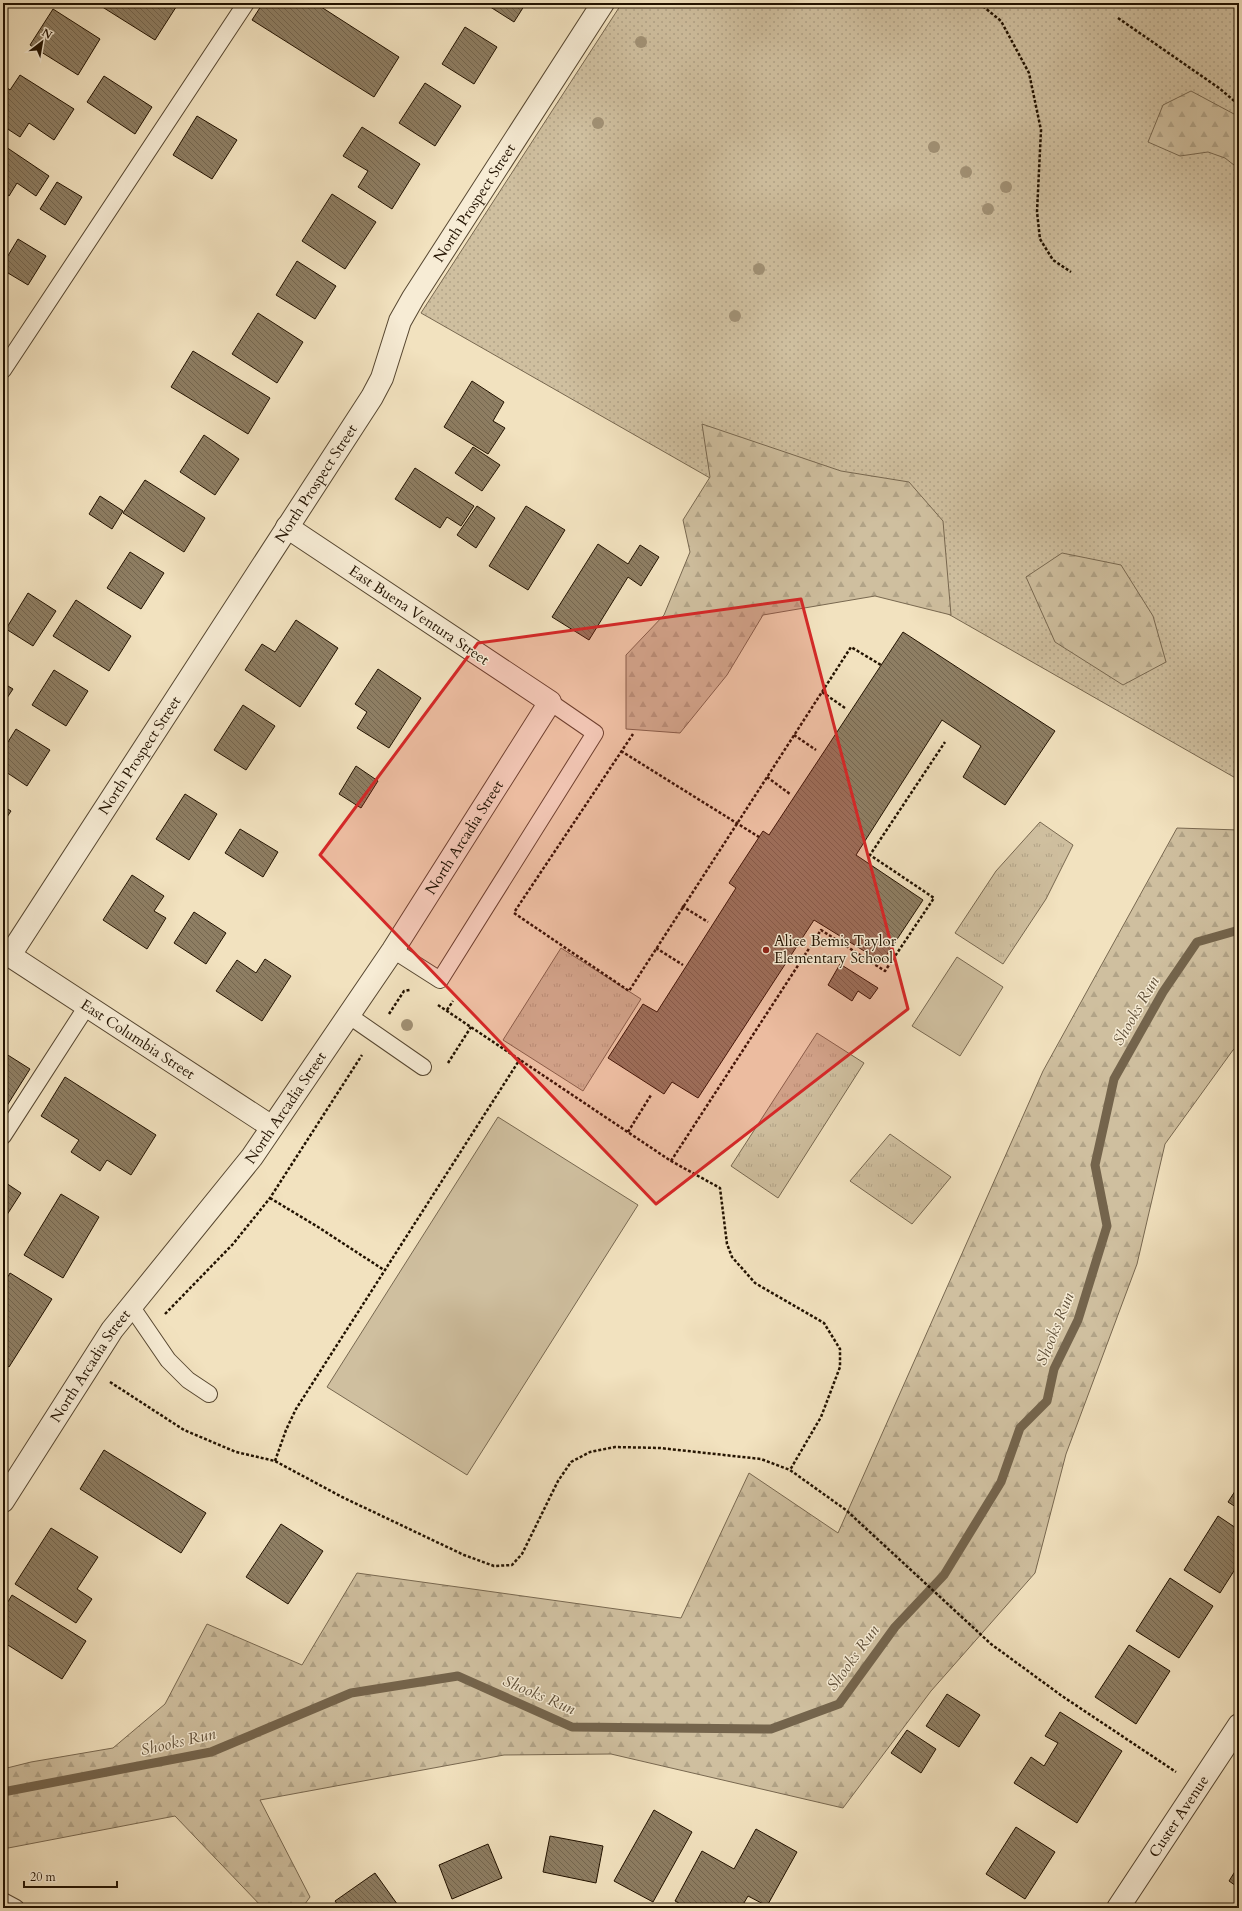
<svg xmlns="http://www.w3.org/2000/svg" width="1242" height="1911" font-family="Cardo,serif">
  <style>
    .grass { fill: url(#grass-dots); stroke: #786850 }
    .forest { fill: url(#forest-firs); stroke: #786850 }
    .park { fill: url(#park-tufts); stroke: #786850 }
    .pitch { fill: #cfbf9f; stroke: #786850 }
    .lines { fill: none; stroke-linecap: round; stroke-linejoin: round }
    .stream { stroke: #74644c; stroke-width: 9 }
    .building { fill: url(#building-back-hatch); stroke: #221200 }
    .lane-casing { stroke: #564630; stroke-width: 18 }
    .street-casing { stroke: #564630; stroke-width: 24 }
    .path { stroke: #221200; stroke-width: 2.5; stroke-dasharray: 3 2; stroke-linecap: butt }
    .lane { stroke: #f7ecd5; stroke-width: 16 }
    .street { stroke: #f7ecd5; stroke-width: 22 }
    .tree { fill: #a19175 }
    .marked { fill: #d62828; fill-opacity: 0.2; stroke: #d62828; stroke-width: 3; stroke-linejoin: round }
    .poi-dot { fill: #8f2418; stroke: #f7ecd5; stroke-width: 1.5 }
    .labels { text-anchor: middle; dominant-baseline: central; stroke-width: 3; stroke-linejoin: round; paint-order: stroke }
    .street-label { font-size: 15px; fill: #221200; stroke: #f7ecd5 }
    .poi-label { font-size: 15px; fill: #221200; stroke: #f7ecd5; text-anchor: start }
    .water-label { font-size: 16px; font-style: italic; fill: #605039; stroke: #f7ecd5 }
  </style>
  <defs>
    <pattern id="grass-dots" width="8" height="8" patternUnits="userSpaceOnUse"><rect width="8" height="8" fill="#cfbf9f"/><path d="M2 2h.1M6 6h.1" fill="none" stroke="#b1a387" stroke-width="1.8" stroke-linecap="round"/></pattern>
    <pattern id="forest-firs" width="22" height="20" patternUnits="userSpaceOnUse"><rect width="22" height="20" fill="#cfbf9f"/><path d="M5 1l3.5 6h-7zM16 11l3.5 6h-7z" fill="#b1a387"/></pattern>
    <pattern id="park-tufts" width="24" height="20" patternUnits="userSpaceOnUse"><rect width="24" height="20" fill="#cfbf9f"/><path d="M3 7l-1-3M5 7V3M7 7l1-3M15 17l-1-3M17 17v-4M19 17l1-3" fill="none" stroke="#b1a387"/></pattern>
    <pattern id="building-back-hatch" width="6" height="6" patternUnits="userSpaceOnUse"><rect width="6" height="6" fill="#8e7e63"/><path d="M-1 5l2 2M0 0l6 6M5-1l2 2" fill="none" stroke="#74664f"/></pattern>
  </defs>
  <rect width="100%" height="100%" fill="#f2e2bf"/>
  <filter id="stains"><feTurbulence type="fractalNoise" baseFrequency=".005" numOctaves="4"/><feColorMatrix values="0 0 0 0 .2 0 0 0 0 .09 0 0 0 0 .02 0 0 0 .5 -.17"/></filter>
  <radialGradient id="worn" r=".72"><stop offset=".6" stop-color="#630" stop-opacity="0"/><stop offset="1" stop-color="#630" stop-opacity=".3"/></radialGradient>
  <path class="grass" d="M622,3H1239V780L421,313Z"/>
  <path class="forest" d="M1191,91L1234,114L1239,119V169L1225,158L1208,152L1180,156L1148,142L1163,105Z
    M702,424L841,471L909,482L943,521L951,615L875,596L763,615L727,675L680,733L626,729V655L664,615L690,552L683,520L710,477Z
    M1062,553L1121,565L1153,616L1166,662L1123,685L1055,642L1026,577Z
    M1177,828L1239,830V1046L1233,1050L1165,1144L1137,1264L1066,1454L1035,1573L931,1691L843,1808L611,1754L504,1755L260,1800L310,1897L302,1908H263L175,1816L3,1849V1769L31,1762L113,1748L165,1704L207,1624L302,1665L357,1573L681,1618L749,1473L838,1533L1043,1071Z"/>
  <path class="park" d="M1040,822L1073,845L1046,899L1003,964L955,933L996,871Z
    M561,948L641,999L583,1091L503,1040Z
    M817,1033L864,1063L778,1198L731,1166Z
    M890,1134L951,1177L912,1224L850,1181Z"/>
  <path class="pitch" d="M957,957L1003,987L960,1056L912,1026Z
    M498,1117L638,1205L467,1475L327,1387Z"/>
  <g class="lines">
    <path class="stream" d="M3,1792L211,1752L351,1693L458,1676L572,1727L771,1729L839,1704L895,1627L944,1575L1001,1482L1020,1428L1047,1401L1054,1369L1078,1320L1107,1226L1095,1165L1114,1079L1163,992L1197,942L1239,930"/>
  </g>
  <path class="building" d="M96,3H176L178,4L155,40Z
    M263,3H315L399,57L374,97L252,20Z
    M484,3H526L514,22Z
    M53,9L100,39L78,75L30,45Z
    M465,27L497,47L474,84L442,64Z
    M20,75L74,109L54,140L29,123L20,137L3,126V85L10,90Z
    M104,76L152,107L135,134L87,102Z
    M425,83L461,106L435,146L399,123Z
    M197,116L237,140L212,179L173,155Z
    M362,127L420,164L392,209L358,187L368,171L343,156Z
    M3,145L49,176L36,196L17,183L9,196L3,192Z
    M57,182L82,197L65,225L40,209Z
    M332,194L376,222L345,269L302,241Z
    M18,239L46,256L28,285L3,270V264Z
    M297,261L336,286L315,319L276,295Z
    M258,313L303,342L277,383L232,354Z
    M193,351L270,398L248,434L171,387Z
    M472,381L504,402L493,421L505,428L488,454L444,427Z
    M204,435L239,459L215,495L180,472Z
    M473,447L500,465L482,491L455,473Z
    M415,468L474,506L461,526L447,517L440,528L395,499Z
    M145,480L205,518L184,552L123,513Z
    M100,496L123,511L112,529L89,514Z
    M477,506L495,518L476,548L457,535Z
    M526,506L565,530L528,590L489,566Z
    M598,544L628,564L640,545L659,557L641,586L628,577L589,640L552,617Z
    M130,552L164,573L141,609L107,588Z
    M28,593L56,611L33,646L6,629Z
    M76,600L131,636L109,671L53,636Z
    M296,620L338,648L300,707L245,670L262,644L275,652Z
    M903,632L1055,731L1005,805L963,777L981,746L942,720L856,855L923,900L882,962L814,920L698,1098L672,1082L664,1094L608,1058L643,1004L657,1012L736,888L729,883L763,831L769,835Z
    M378,669L421,698L389,748L357,728L367,712L355,704Z
    M54,670L88,691L66,726L32,705Z
    M3,683L13,689L3,704Z
    M243,705L275,726L246,770L214,750Z
    M16,729L50,750L27,786L3,770V750Z
    M356,766L378,781L361,808L339,794Z
    M185,794L217,814L189,860L156,839Z
    M3,806L11,811L3,823Z
    M240,829L278,852L263,877L225,853Z
    M132,875L164,896L154,911L166,918L147,949L103,920Z
    M194,912L226,933L206,964L174,943Z
    M265,959L291,976L262,1021L216,991L237,960L256,973Z
    M840,964L878,988L870,999L858,991L852,1001L828,985Z
    M3,1052L30,1069L3,1112Z
    M65,1077L156,1135L131,1175L107,1160L100,1171L71,1152L79,1140L41,1116Z
    M3,1181L21,1193L3,1221Z
    M61,1194L99,1217L63,1278L24,1255Z
    M10,1273L52,1299L9,1367L3,1363V1285Z
    M104,1450L206,1513L181,1553L80,1489Z
    M1239,1485V1509L1228,1502Z
    M1218,1516L1239,1530V1563L1220,1593L1184,1570Z
    M281,1524L323,1551L288,1604L246,1577Z
    M51,1528L98,1557L77,1589L92,1599L76,1623L15,1584Z
    M1170,1578L1213,1606L1179,1658L1136,1631Z
    M12,1595L86,1641L62,1679L3,1642V1610Z
    M1129,1645L1170,1671L1136,1724L1095,1697Z
    M947,1694L980,1715L959,1747L926,1726Z
    M1060,1712L1122,1751L1077,1823L1014,1783L1031,1757L1044,1766L1058,1743L1045,1736Z
    M907,1730L936,1749L921,1773L891,1753Z
    M654,1810L692,1832L653,1902L614,1881Z
    M1016,1827L1055,1852L1025,1899L986,1874Z
    M756,1829L797,1852L767,1906L748,1896L741,1908H688L675,1901L702,1851L734,1869Z
    M550,1836L603,1846L596,1883L543,1872Z
    M488,1844L502,1878L452,1899L439,1865Z
    M1239,1865V1888L1229,1881Z
    M375,1873L400,1908H340L335,1901Z"/>
  <g class="lines">
    <defs>
      <path id="lane" d="M3,370L246,3
        M393,950L440,980L595,733L550,702
        M348,1015L423,1067
        M3,1136L87,1006
        M131,1306L168,1360L188,1380L209,1394
        M3,1901L16,1908"/>
      <g id="street">
        <path id="s1" d="M3,951L272,1127"/>
        <path id="s2" d="M10,955L372,397L382,378L400,321L413,298L603,3"/>
        <path id="s3" d="M3,1501L112,1330L252,1157L393,950L550,702L287,527"/>
        <path id="s4" d="M1118,1908L1239,1725"/>
      </g>
    </defs>
    <use href="#lane" class="lane-casing"/>
    <use href="#street" class="street-casing"/>
    <path class="path" d="M979,3L1001,21L1029,73L1041,130L1037,212L1040,239L1053,260L1071,272
      M1118,18L1219,88L1239,105
      M822,692L845,708
      M794,735L816,750
      M621,751L759,837
      M767,777L790,794
      M682,906L708,922
      M515,911L633,734
      M514,913L629,991L851,647L881,665
      M656,948L683,965
      M438,1005L671,1161L720,1188L727,1244L732,1257L755,1283L824,1323L840,1349V1367L821,1417L790,1470
      M447,1010L453,1001
      M389,1014L404,991L410,990
      M448,1063L471,1027
      M628,1132L651,1095
      M671,1161L821,930L885,971L934,898L870,855L945,742
      M270,1198L318,1227L384,1270
      M165,1314L233,1244L270,1198L362,1055
      M110,1382L184,1430L236,1452L275,1461L342,1497L464,1555L494,1566L512,1565L522,1554L558,1481L571,1462L590,1452L615,1447L660,1448L761,1459L790,1470L846,1510L991,1644L1062,1696L1176,1772
      M275,1461L286,1430L296,1409L520,1059"/>
    <use href="#lane" class="lane"/>
    <use href="#street" class="street"/>
  </g>
  <g class="tree">
    <circle cx="641" cy="42" r="6"/>
    <circle cx="598" cy="123" r="6"/>
    <circle cx="934" cy="147" r="6"/>
    <circle cx="966" cy="172" r="6"/>
    <circle cx="1006" cy="187" r="6"/>
    <circle cx="988" cy="209" r="6"/>
    <circle cx="759" cy="269" r="6"/>
    <circle cx="735" cy="316" r="6"/>
    <circle cx="407" cy="1025" r="6"/>
  </g>
  <path class="marked" d="M801,599L908,1009L656,1204L320,855L478,643Z"/>
  <circle class="poi-dot" cx="766" cy="950" r="4"/>
  <g class="labels">
    <g class="street-label">
      <text stroke="none"><textPath href="#s2" startOffset="886">North Prospect Street</textPath></text>
      <text stroke="none"><textPath href="#s2" startOffset="562">North Prospect Street</textPath></text>
      <text transform="translate(419 615) rotate(34)">East Buena Ventura Street</text>
      <text stroke="none"><textPath href="#s2" startOffset="238">North Prospect Street</textPath></text>
      <text stroke="none"><textPath href="#s3" startOffset="809">North Arcadia Street</textPath></text>
      <text stroke="none"><textPath href="#s1" startOffset="161">East Columbia Street</textPath></text>
      <text stroke="none"><textPath href="#s3" startOffset="485">North Arcadia Street</textPath></text>
      <text stroke="none"><textPath href="#s3" startOffset="161">North Arcadia Street</textPath></text>
      <text stroke="none"><textPath href="#s4" startOffset="110">Custer Avenue</textPath></text>
    </g>
    <g class="poi-label">
      <text x="774" y="941">Alice Bemis Taylor<tspan x="774" dy="17">Elementary School</tspan></text>
    </g>
    <g class="water-label">
      <text transform="translate(1136 1011) rotate(-60)">Shooks Run</text>
      <text transform="translate(1055 1329) rotate(-68)">Shooks Run</text>
      <text transform="translate(853 1658) rotate(-54)">Shooks Run</text>
      <text transform="translate(539 1695) rotate(23)">Shooks Run</text>
      <text transform="translate(178 1742) rotate(-13)">Shooks Run</text>
    </g>
  </g>
  <rect width="1242" height="1911" fill="none" stroke="#f2e2bf" stroke-width="16"/>
  <rect x="4" y="4" width="1234" height="1903" fill="none" stroke="#221200" stroke-width="2"/>
  <rect x="8" y="8" width="1226" height="1895" fill="none" stroke="#221200"/>
  <g transform="translate(42 42) rotate(31)" stroke="#f7ecd5" stroke-width="3" paint-order="stroke">
  <path d="M0-3L7 15L0 10L-7 15Z" fill="#221200"/>
  <text y="-6" font-size="11" font-weight="bold" text-anchor="middle" fill="#221200">N</text>
  </g>
  <path d="M24 1881v6h93v-6" fill="none" stroke="#221200" stroke-width="2"/>
  <text x="30" y="1881" font-size="12" fill="#221200" stroke="#f7ecd5" stroke-width="3" paint-order="stroke">20 m</text>
  <rect width="100%" height="100%" filter="url(#stains)"/>
  <rect width="100%" height="100%" fill="url(#worn)"/>
</svg>
